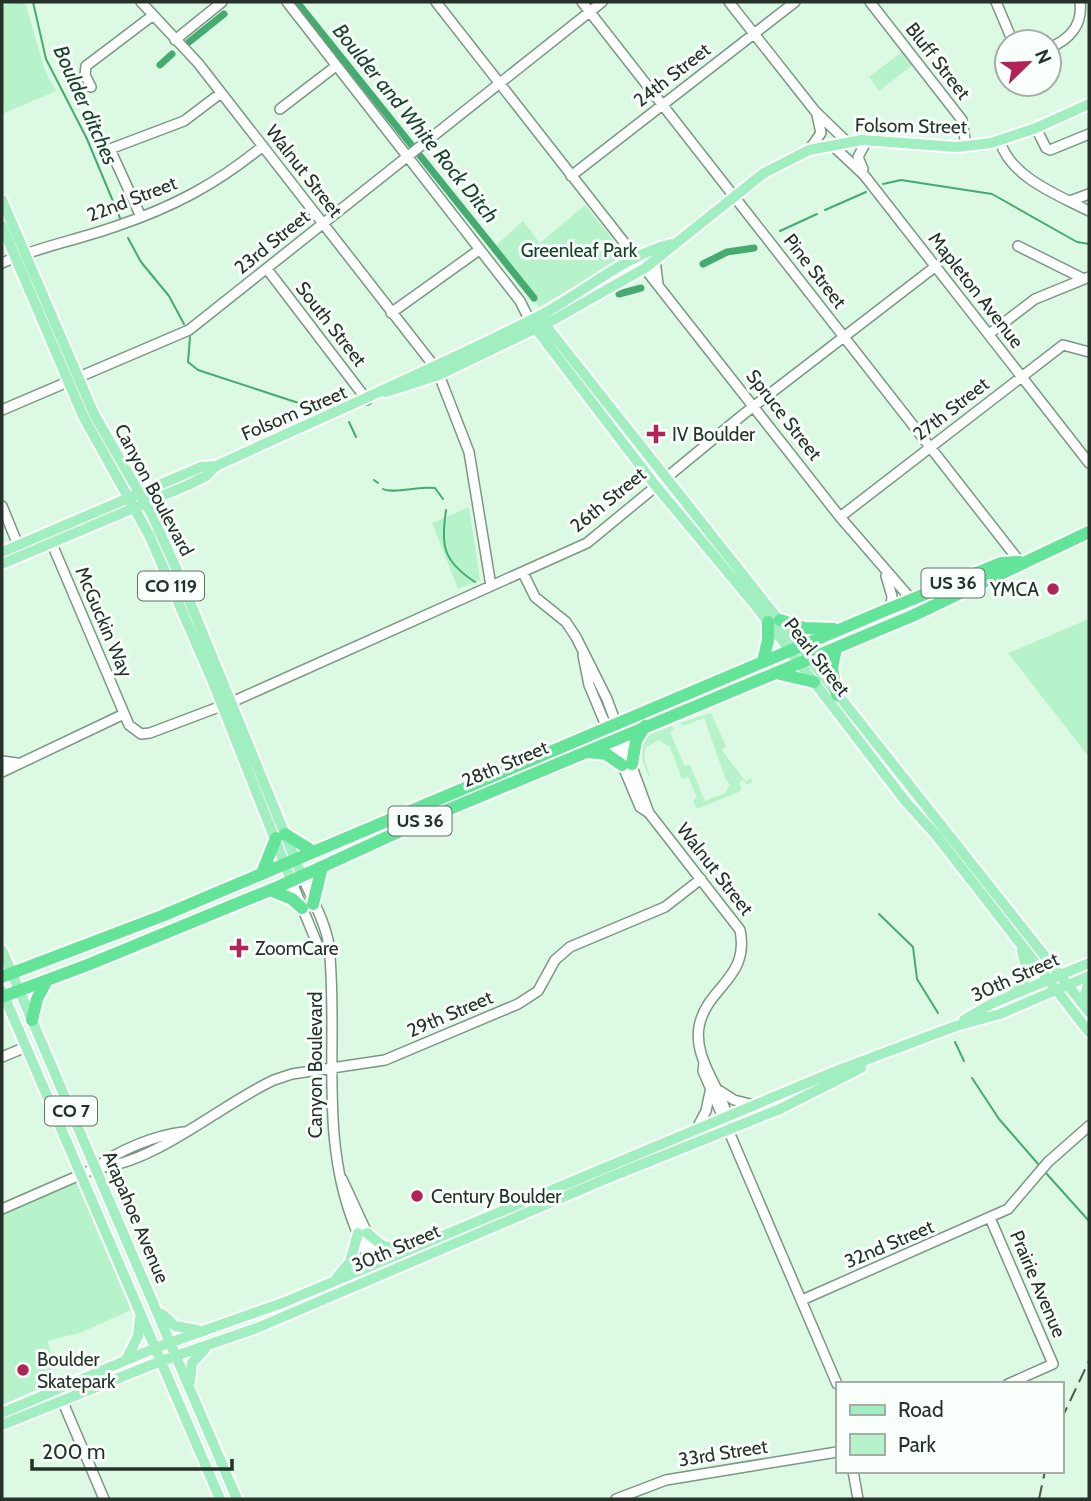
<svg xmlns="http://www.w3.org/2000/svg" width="1091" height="1501" font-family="Cabin,sans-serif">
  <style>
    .green { fill: #b7f3ca }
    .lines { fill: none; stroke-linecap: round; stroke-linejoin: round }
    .stream { stroke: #46ab70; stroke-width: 2 }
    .canal { stroke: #46ab70; stroke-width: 7 }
    .minor-casing { stroke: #7c9784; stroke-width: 12 }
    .major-casing { stroke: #fff; stroke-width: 14 }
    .highway-casing { stroke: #fff; stroke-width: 16 }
    .minor { stroke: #fff; stroke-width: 9 }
    .major { stroke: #a1efc1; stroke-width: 10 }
    .highway { stroke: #63e498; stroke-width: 12 }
    .rail { stroke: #4c5b50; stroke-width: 2; stroke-dasharray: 14 7; stroke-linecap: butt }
    .poi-dot { fill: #b22358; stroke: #f9fffb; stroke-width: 2.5 }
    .labels { text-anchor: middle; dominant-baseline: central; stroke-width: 6; stroke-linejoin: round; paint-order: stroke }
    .shield { fill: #f9fffb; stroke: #656f68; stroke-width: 2 }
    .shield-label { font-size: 18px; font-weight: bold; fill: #263129 }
    .street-label { font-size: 19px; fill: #263129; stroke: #f9fffb }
    .park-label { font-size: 19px; fill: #164027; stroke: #f9fffb }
    .poi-label { font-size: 19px; fill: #263129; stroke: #f9fffb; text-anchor: start }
    .water-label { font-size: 21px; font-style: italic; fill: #1b442c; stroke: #f9fffb }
  </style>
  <rect width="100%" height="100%" fill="#dcf9e4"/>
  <path class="green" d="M14,2H25L45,71L56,91L2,114V6Z
    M903,51L913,65L879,91L869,77Z
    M585,205L621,250L622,260L539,307L491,250L523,221L540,243Z
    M469,507L480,580L458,589L432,523Z
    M1089,619V757L1008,653Z
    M711,713L726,746L722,750L746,782L751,778L753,781L747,785L743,780L739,783L742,789L739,792L697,809L693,801L697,798L688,777L682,779L670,747L659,740L646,747L644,757L651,781C644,766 637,752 646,736L672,726L674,730L670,732L685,766L690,765L705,801L725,793L730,784L726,780L704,718L683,726L680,723Z
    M77,1181L131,1310L80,1333L47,1341L53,1358L49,1384L2,1405V1213Z"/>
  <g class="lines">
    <path class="stream" d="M33,2L46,59L87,139L120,218
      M883,184L901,180L992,194L1077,242L1089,244
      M825,210L866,192
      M780,231L817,214
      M128,238L141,262L169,296L184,324
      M190,337L188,362L198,370L317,409
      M349,422L356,437
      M374,480L378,483
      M383,489C391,494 421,486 435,488L443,499
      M446,510C441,547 443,561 475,582
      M879,914L913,947L917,979L938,1013
      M955,1042L964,1061
      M972,1078L999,1119L1039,1165
      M1045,1172L1089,1221"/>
    <path class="canal" d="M297,2L534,298
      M189,42L224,14
      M160,65L172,54
      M703,264L727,252L754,248
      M619,294L641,288"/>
    <defs>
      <path id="minor" d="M141,2L198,63L434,366
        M287,2L520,301L530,321
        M436,2L623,241L638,257L623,279
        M582,2L1020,562
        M729,2L815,111L846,141
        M870,2L962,120L966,146
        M996,2L1013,42
        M175,40L222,2
        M1049,48C1069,40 1083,25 1080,2
        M91,87L85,75L86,66L152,16
        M280,109L336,66
        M1036,128L1046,148L1050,150L1089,134
        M1000,141C1010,177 1058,195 1089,211
        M832,145L864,175L1089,463
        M809,150L821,133L817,115
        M863,169L858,157L867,140
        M571,176L795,2
        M1070,201L1089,194
        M141,217L110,149L184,121L221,93
        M1018,246L1082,278
        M655,260L658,284
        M2,263C38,247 77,240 114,227C173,207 215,185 263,146
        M647,264L645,268L649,274L840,517L911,599
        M267,269L367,400
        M391,313L479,250
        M989,334L1035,299L1089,277
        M439,375L469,452L491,586
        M2,410L189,330L602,2
        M2,506L18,545L13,552L2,558
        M840,517L1063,345L1089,352
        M52,544L129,725L141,734L150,733L232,702L587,543L745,413L936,266
        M523,573L535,597L566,622L576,637L607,699L649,813
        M886,576L892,596L891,607
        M583,655L589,685L640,807L649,813L740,930C750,979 706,987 699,1027C693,1063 727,1092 729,1129
        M2,761L17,763
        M2,772L124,714
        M302,876C311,897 326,923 329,946C339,1040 318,1136 355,1227C361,1241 366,1258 375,1270
        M291,880L318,946L329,954
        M2,1057L26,1047
        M704,1063L703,1071L837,1384
        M720,1091L734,1100L754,1105
        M697,1128L706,1111L710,1092
        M96,1168C155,1164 221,1104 274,1080L292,1074L385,1060L518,1004L538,991L555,960L570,947L665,907L701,879
        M342,1179L367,1233L379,1269
        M2,1209L96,1168C116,1151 156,1135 183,1132
        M990,1218L1053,1364L1008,1384
        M802,1300L1008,1209L1048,1162L1089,1126
        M62,1400L104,1499
        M853,1471L858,1499
        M616,1499L666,1480L837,1452"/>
      <path id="major" d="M2,200L94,414L152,515L176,568L302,876
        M2,226L83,416L149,535L212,680L291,880
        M539,317L1089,1012
        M530,321L655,485L755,605L906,802L936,835L1089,1032
        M386,392L439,375L557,318L645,268L764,173L809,150L862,140L957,147L991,143L1036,128L1089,104
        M2,552L201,467L216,466
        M2,564L188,485L206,476L216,466C322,417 430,371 535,318C580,296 622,256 671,244
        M2,950L237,1499
        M2,991L220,1499
        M1015,992L1028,974L1022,951
        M1088,1006L1085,994L1089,982
        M964,1020L991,1004L1089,963
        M367,1233L383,1246L404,1249
        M337,1277L350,1262L358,1233
        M162,1314L175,1326L197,1330
        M127,1358L138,1336L140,1318
        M190,1382L192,1363L205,1349
        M2,1413L155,1348L285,1302L831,1073L956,1026L1000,1014L1089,976
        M2,1425L161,1361L257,1328L608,1178L780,1109L861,1068"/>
      <path id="highway" d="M780,620L804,628L834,629
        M836,648L832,668L837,695
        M763,661L768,640V622
        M776,673L814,682
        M588,752L606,754L622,765
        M632,764L636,741L645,726
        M285,834L314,852
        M262,873L276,838
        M270,890L292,899L302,908
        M313,904L322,867
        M2,977L162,916L886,610L1001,563L1020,562
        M2,997L90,964L280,886L433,816L912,616L1089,532
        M32,1020L37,999L46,982"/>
    </defs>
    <use href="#minor" class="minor-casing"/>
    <use href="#major" class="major-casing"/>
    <use href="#highway" class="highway-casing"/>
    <use href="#minor" class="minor"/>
    <use href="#major" class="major"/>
    <use href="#highway" class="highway"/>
    <path class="rail" d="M1061,1420L1089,1361
      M1039,1499L1045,1471"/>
  </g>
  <g class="poi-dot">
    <path d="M652.5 423.5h7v7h7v7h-7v7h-7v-7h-7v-7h7z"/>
    <circle cx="1053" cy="589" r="7"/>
    <path d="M235.5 937.5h7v7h7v7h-7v7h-7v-7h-7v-7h7z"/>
    <circle cx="417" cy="1196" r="7"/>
    <circle cx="23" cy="1370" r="7"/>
  </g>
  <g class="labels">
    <g class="shield">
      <rect x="921.5" y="568.5" width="63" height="29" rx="5"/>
      <rect x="138" y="571.5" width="66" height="29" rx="5"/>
      <rect x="388.5" y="806.5" width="63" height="29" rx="5"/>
      <rect x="45" y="1096.5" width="52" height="29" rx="5"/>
    </g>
    <g class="shield-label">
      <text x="953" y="583">US 36</text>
      <text x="171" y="586">CO 119</text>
      <text x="420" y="821">US 36</text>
      <text x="71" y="1111">CO 7</text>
    </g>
    <g class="street-label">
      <text transform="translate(938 61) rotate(52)">Bluff Street</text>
      <text transform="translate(672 75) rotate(-38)">24th Street</text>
      <text transform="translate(911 126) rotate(1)">Folsom Street</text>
      <text transform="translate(304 171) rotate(52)">Walnut Street</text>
      <text transform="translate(132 199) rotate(-21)">22nd Street</text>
      <text transform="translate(272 242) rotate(-39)">23rd Street</text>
      <text transform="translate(815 271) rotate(52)">Pine Street</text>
      <text transform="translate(976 290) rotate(52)">Mapleton Avenue</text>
      <text transform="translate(331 324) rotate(52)">South Street</text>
      <text transform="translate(951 409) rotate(-38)">27th Street</text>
      <text transform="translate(294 413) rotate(-23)">Folsom Street</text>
      <text transform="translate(784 415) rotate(52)">Spruce Street</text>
      <text transform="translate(154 490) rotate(62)">Canyon Boulevard</text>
      <text transform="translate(608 500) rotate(-39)">26th Street</text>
      <text transform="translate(104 622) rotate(67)">McGuckin Way</text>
      <text transform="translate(817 657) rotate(52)">Pearl Street</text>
      <text transform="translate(505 764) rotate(-23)">28th Street</text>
      <text transform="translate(715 869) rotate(52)">Walnut Street</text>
      <text transform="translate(1015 977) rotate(-24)">30th Street</text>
      <text transform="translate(450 1014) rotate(-23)">29th Street</text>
      <text transform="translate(315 1065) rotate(-90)">Canyon Boulevard</text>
      <text transform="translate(136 1217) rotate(67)">Arapahoe Avenue</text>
      <text transform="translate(889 1244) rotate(-23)">32nd Street</text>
      <text transform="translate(396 1248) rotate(-23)">30th Street</text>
      <text transform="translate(1038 1284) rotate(67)">Prairie Avenue</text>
      <text transform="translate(723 1453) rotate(-9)">33rd Street</text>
    </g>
    <g class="park-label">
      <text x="579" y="250">Greenleaf Park</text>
    </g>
    <g class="poi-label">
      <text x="672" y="434">IV Boulder</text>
      <text x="1039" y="589" text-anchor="end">YMCA</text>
      <text x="255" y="948">ZoomCare</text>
      <text x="431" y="1196">Century Boulder</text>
      <text x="37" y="1359">Boulder<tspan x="37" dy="22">Skatepark</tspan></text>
    </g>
    <g class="water-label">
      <text transform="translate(86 105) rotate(66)">Boulder ditches</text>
      <text transform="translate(416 123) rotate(51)">Boulder and White Rock Ditch</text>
    </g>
  </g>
  <rect width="1091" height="1501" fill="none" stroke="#263129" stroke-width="7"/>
  <rect x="836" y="1382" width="228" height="91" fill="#f9fffb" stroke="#a5ada7" stroke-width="2"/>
  <rect x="850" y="1405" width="35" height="10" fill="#a1efc1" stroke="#a5ada7" stroke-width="2"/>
  <text x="898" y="1417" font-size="21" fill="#263129">Road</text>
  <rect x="850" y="1434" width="35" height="21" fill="#b7f3ca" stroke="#a5ada7" stroke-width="2"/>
  <text x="898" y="1452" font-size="21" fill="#263129">Park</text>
  <g transform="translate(1028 63) rotate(67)"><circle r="33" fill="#f9fffb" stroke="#a5ada7" stroke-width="2"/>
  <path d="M0-5L12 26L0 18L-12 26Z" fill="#b22358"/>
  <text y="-10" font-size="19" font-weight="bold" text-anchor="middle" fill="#263129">N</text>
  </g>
  <path d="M32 1459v10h200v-10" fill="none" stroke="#263129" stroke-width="3.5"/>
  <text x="42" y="1459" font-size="21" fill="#263129" stroke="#f9fffb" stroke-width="5" paint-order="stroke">200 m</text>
</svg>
